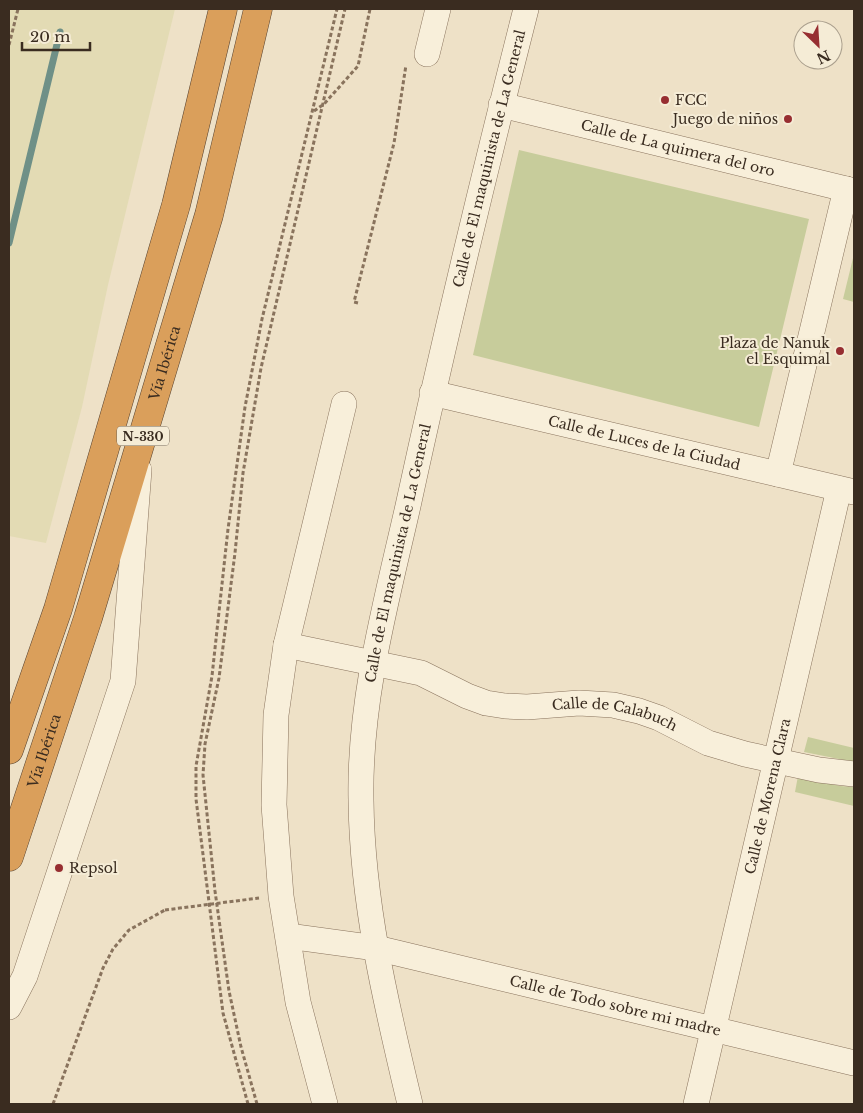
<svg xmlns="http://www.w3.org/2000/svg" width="863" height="1113" font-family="'Libre Baskerville',serif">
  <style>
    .farmland { fill: #e3dbb4 }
    .green { fill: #c7cc9b }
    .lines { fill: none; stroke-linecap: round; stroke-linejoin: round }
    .stream { stroke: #6f9087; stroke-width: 7 }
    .minor-casing { stroke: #89735d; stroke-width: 26 }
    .highway-casing { stroke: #574230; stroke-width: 29 }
    .path { stroke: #89735d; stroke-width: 3; stroke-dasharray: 4 2.5; stroke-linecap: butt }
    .minor { stroke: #f8efda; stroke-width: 25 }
    .highway { stroke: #da9f5b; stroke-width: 28 }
    .path-bridge { stroke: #89735d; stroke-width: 3; stroke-dasharray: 4 2.5; stroke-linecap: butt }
    .poi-dot { fill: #972e31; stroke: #f5ecd6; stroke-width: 2 }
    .labels { text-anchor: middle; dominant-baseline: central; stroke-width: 4; stroke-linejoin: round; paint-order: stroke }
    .shield { fill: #f5ecd6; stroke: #726657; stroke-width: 1 }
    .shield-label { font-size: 12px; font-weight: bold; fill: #3a2c20 }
    .poi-label { font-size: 14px; fill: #3a2c20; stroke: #f5ecd6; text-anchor: start }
    .street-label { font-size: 14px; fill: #3a2c20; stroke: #f5ecd6 }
  </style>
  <rect width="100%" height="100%" fill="#eee1c7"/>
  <path class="farmland" d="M9,9H175L108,285L82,407L46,543L9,536Z"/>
  <path class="green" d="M519,150L809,219L759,427L473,355Z
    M854,254V302L843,299Z
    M808,737L854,748V762L804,752Z
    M798,776L840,786L854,787V806L795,792Z"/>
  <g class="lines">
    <path class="stream" d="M9,243L60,32"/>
    <defs>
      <g id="minor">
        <path d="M427,54L438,9"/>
        <path id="s1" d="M501,105L854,191"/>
        <path id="s2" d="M432,393L854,492"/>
        <path d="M778,474L846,189"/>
        <path id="s3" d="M286,645L421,673L467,696L486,703L505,706L527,707L579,703L613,705L639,711L659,718L708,743L745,754L819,770L854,774"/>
        <path id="s4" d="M288,936L376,948L397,953L854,1063"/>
        <path d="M9,1007L25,976L123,681L139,470"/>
        <path d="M325,1104L298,1002L281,896L274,805L276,715L286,645L344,404"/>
        <path id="s5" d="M410,1104C386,1004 362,903 361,800C359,700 386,603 408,506C444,340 484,174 526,9"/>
        <path id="s6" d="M696,1104L839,489"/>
      </g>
      <g id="highway">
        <path d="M9,750L58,609L176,205L223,9"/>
        <path id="s7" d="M9,857L88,618L209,215L258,9"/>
      </g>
    </defs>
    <use href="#minor" class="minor-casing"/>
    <use href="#highway" class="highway-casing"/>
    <path class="path" d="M9,45L18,9
      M314,111L324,104L358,66L370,9
      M358,303L354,302L394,143L406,65
      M53,1104L103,968L113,949L129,930L165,910
      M248,1104L223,1013L196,799V766L212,676L228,529L245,407L262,319L337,9
      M257,1104L241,1047L229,991L215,891L203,775L205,744L219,678L235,553L243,473L261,368L345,9"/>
    <use href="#minor" class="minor"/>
    <use href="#highway" class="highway"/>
    <path class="path-bridge" d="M165,910L259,898"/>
  </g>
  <g class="poi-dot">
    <circle cx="665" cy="100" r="5"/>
    <circle cx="788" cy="119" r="5"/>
    <circle cx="840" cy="351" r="5"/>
    <circle cx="59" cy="868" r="5"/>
  </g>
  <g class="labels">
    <rect class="shield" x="117" y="426.5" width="52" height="19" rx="4"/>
    <g class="shield-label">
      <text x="143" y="436">N-330</text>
    </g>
    <g class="poi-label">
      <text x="675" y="100">FCC</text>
      <text x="778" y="119" text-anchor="end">Juego de niños</text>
      <text x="830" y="343" text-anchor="end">Plaza de Nanuk<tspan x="830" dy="16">el Esquimal</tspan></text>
      <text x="69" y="868">Repsol</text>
    </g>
    <g class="street-label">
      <text stroke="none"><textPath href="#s1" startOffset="182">Calle de La quimera del oro</textPath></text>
      <text stroke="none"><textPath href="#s5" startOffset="964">Calle de El maquinista de La General</textPath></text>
      <text stroke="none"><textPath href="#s7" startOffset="518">Vía Ibérica</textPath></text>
      <text stroke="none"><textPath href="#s2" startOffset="218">Calle de Luces de la Ciudad</textPath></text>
      <text stroke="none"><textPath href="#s5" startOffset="559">Calle de El maquinista de La General</textPath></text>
      <text stroke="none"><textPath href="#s3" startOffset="340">Calle de Calabuch</textPath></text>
      <text stroke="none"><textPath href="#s7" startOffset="112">Vía Ibérica</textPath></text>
      <text stroke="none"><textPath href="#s6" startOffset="316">Calle de Morena Clara</textPath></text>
      <text stroke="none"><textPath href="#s4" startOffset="335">Calle de Todo sobre mi madre</textPath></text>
    </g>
  </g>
  <rect width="863" height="1113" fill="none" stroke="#3a2c20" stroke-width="20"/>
  <g transform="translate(818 45) rotate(155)"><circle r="24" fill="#f5ecd6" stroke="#aa9f8d"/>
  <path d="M0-4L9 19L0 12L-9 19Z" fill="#972e31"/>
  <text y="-8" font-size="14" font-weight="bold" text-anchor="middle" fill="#3a2c20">N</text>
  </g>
  <path d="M22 42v8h68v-8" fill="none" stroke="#3a2c20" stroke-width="2.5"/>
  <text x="30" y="42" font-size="15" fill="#3a2c20" stroke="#f5ecd6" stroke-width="4" paint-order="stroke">20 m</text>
</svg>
